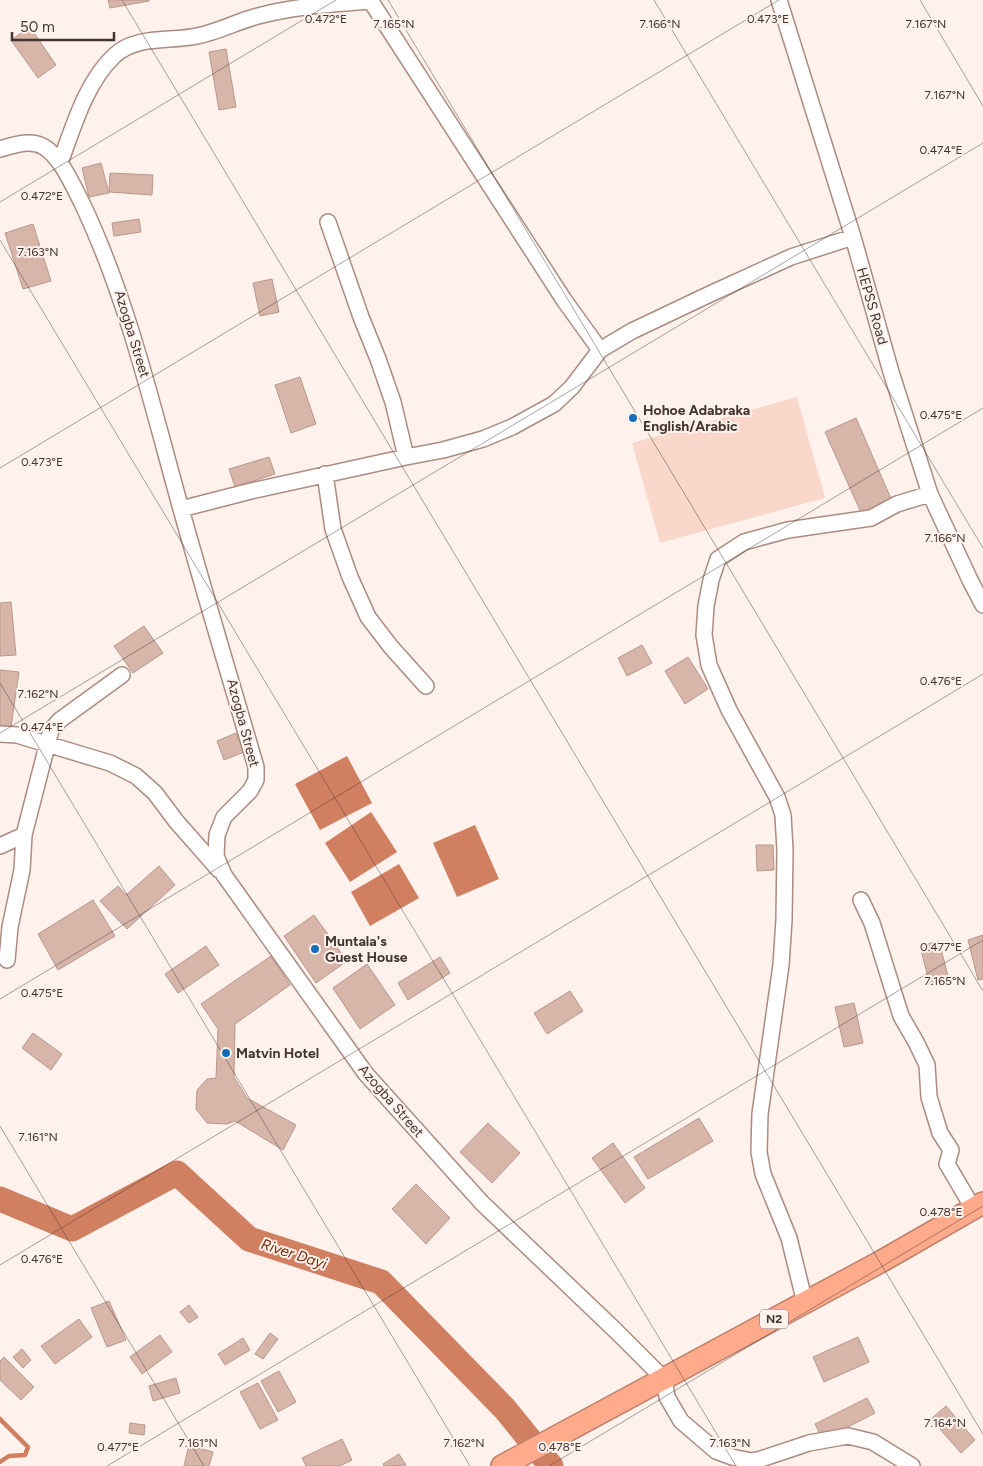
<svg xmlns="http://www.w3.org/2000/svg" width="983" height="1466" font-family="Figtree,sans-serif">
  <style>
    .green { fill: #f9d7ca }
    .water { fill: #d07f61 }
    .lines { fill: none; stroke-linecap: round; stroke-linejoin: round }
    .stream { stroke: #d07f61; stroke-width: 4.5 }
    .river { stroke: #d07f61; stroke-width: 25 }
    .building { fill: #d7b5a9; stroke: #b9988c }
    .minor-casing { stroke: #ac8c80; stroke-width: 18 }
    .highway-casing { stroke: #bd816c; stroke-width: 24 }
    .minor { stroke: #fff; stroke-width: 15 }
    .highway { stroke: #feaa8b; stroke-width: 21 }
    .ticks { fill: none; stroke: #433631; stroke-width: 1; stroke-opacity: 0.45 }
    .poi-dot { fill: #146cba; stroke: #fff1eb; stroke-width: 2 }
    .labels { text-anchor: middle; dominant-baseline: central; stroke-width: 4; stroke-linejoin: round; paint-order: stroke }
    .shield { fill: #fff1eb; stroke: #7b6e69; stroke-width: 1 }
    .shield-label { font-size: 12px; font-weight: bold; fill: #433631 }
    .street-label { font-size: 14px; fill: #433631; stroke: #fff1eb }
    .poi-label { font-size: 14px; font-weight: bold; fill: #433631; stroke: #fff1eb; text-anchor: start }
    .water-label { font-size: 15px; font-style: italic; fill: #752c0b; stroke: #fff1eb }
    .ticks-label { font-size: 12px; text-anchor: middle; fill: #433631; stroke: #fff1eb; stroke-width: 4; stroke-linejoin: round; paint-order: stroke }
  </style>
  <rect width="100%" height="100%" fill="#fff1eb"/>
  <path class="green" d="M797,397L825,498L660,543L632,443Z"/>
  <path class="water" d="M347,756L372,803L320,830L295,784Z
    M371,812L397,852L350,882L325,843Z
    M475,825L499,879L457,897L433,843Z
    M399,864L419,898L370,926L351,892Z"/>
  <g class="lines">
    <path class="stream" d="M0,1419L28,1447L25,1455L9,1456L0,1462"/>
    <path class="river" d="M0,1199L72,1229L177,1173L249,1239L381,1282L505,1409L551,1466"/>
  </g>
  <path class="building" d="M108,0H149V1L110,8Z
    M30,27L56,65L38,78L11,40Z
    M226,49L236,107L219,110L209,52Z
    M101,163L109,193L89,197L82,168Z
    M110,173L153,175L152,195L109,192Z
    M139,219L141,232L114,236L112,223Z
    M33,224L51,281L23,289L5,233Z
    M272,279L279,312L260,316L253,283Z
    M300,377L316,424L291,433L275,385Z
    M856,418L892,501L862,515L825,432Z
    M269,457L275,474L235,487L229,469Z
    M11,602L16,655L0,656V603Z
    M144,626L163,653L133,673L114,646Z
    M642,645L652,663L627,676L618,658Z
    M688,657L708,689L685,704L665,671Z
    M0,670L19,672L11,727L0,726Z
    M236,733L244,752L224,760L217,741Z
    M756,845H773L774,870L757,871Z
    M159,866L175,885L127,929L100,901L118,886L126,895Z
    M93,900L115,936L58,970L38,934Z
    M314,915L347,961L316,983L284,936Z
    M983,935V979L978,980L968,940Z
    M939,941L949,980L930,985L920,946Z
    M206,946L219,965L178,993L165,974Z
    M271,956L290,985L235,1024L234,1077L247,1098L296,1125L283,1150L235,1121L227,1124L207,1123L196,1109L197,1090L207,1079L216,1078L218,1029L201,1004Z
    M440,957L450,973L408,1000L398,983Z
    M367,964L395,1005L360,1029L333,988Z
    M570,991L583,1011L547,1034L534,1013Z
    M854,1003L863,1043L844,1047L835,1007Z
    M33,1033L62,1054L51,1070L22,1048Z
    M699,1118L713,1141L648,1179L634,1157Z
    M488,1123L520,1153L492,1183L460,1152Z
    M613,1143L645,1188L625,1203L592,1158Z
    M416,1184L450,1218L426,1244L392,1209Z
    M109,1301L126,1340L107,1347L91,1308Z
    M189,1305L198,1317L189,1323L180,1312Z
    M79,1319L92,1337L55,1364L41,1346Z
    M270,1333L278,1339L263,1359L255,1354Z
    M160,1335L172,1352L142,1374L130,1357Z
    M858,1337L869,1362L824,1382L813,1357Z
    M243,1338L250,1350L225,1365L218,1354Z
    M22,1349L31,1360L23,1368L13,1357Z
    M4,1357L34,1387L21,1400L0,1380V1361Z
    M279,1371L296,1402L278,1412L261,1381Z
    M176,1378L180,1393L153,1401L149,1386Z
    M258,1383L278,1420L260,1429L240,1392Z
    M867,1398L875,1413L823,1440L815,1424Z
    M946,1406L975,1440L961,1453L931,1419Z
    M130,1423L145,1425L144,1435L129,1433Z
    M342,1439L352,1460L340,1466H306L302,1458Z
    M189,1445L213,1452L209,1466H184Z
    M399,1454L406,1465L384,1466L383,1464Z"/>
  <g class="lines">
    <defs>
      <path id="minor" d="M370,0L564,300L600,350
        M779,0L853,237L891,372L930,494L970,580L983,605
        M0,149C14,145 31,139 44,147C61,157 73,186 82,203C128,300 152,405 181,509C205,595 231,681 256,767V780L250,791L224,817L217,835L216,856L224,875L366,1074L482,1203L616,1331L664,1379L667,1397L681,1421L716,1451L732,1457L751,1461L758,1460L809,1443L848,1436L873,1442L912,1466
        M60,163C73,128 86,82 114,56C135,35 170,42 197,36C218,32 238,21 258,16C295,6 334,4 371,1
        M328,222L361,317L378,359L393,402L406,457
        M325,474L333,529L350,577L368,617L391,647L426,686
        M181,509L251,491L406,457L443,450L483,439L512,427L554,404L572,387L600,350L632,331L710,294L791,257L853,237
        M0,734L17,735L30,739L110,763L136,776L155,793L176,821L219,870
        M0,846L24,835
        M861,900L872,923L901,1016L916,1042L927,1065L929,1097L940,1133L951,1150L947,1164L973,1208
        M7,960L10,927L22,870L24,835L51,730L60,720L122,675
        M805,1303L789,1238L763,1174L759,1152L760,1114L781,965L784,920L785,850L783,815L777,797L729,710L709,665L704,635L706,606L711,580L718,559L744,542L788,530L871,518L897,504L930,494"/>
      <path id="highway" d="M502,1466L882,1261L983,1203"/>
    </defs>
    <use href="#minor" class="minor-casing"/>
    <use href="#highway" class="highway-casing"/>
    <use href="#minor" class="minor"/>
    <use href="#highway" class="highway"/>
  </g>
  <path class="ticks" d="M122,0L983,1434M388,0L983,991M654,0L983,548M920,0L983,106M0,202L336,0M0,240L736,1466M0,468L779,0M0,683L470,1466M0,733L983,143M0,999L983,408M0,1126L204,1466M0,1265L983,674M107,1466L983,940M549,1466L983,1206"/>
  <g class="poi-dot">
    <circle cx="633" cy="418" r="5"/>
    <circle cx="315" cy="949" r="5"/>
    <circle cx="226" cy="1053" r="5"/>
  </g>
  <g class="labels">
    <rect class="shield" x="760" y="1309.5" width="28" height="19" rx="4"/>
    <g class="shield-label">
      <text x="774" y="1319">N2</text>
    </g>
    <g class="street-label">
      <text transform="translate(872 306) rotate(74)">HEPSS Road</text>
      <text transform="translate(132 334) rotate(73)">Azogba Street</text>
      <text transform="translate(243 723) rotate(75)">Azogba Street</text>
      <text transform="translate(391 1101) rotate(49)">Azogba Street</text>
    </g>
    <g class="poi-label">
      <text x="643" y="410">Hohoe Adabraka<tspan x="643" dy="16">English/Arabic</tspan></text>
      <text x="325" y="941">Muntala's<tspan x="325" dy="16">Guest House</tspan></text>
      <text x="236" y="1053">Matvin Hotel</text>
    </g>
    <g class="water-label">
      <text transform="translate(294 1254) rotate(18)">River Dayi</text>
    </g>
  </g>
  <g class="ticks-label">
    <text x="326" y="23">0.472°E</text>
    <text x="768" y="23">0.473°E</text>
    <text x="394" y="28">7.165°N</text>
    <text x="660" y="28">7.166°N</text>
    <text x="926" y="28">7.167°N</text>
    <text x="945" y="99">7.167°N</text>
    <text x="941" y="154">0.474°E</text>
    <text x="42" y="200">0.472°E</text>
    <text x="38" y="256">7.163°N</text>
    <text x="941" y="419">0.475°E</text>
    <text x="42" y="466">0.473°E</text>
    <text x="945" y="542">7.166°N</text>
    <text x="941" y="685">0.476°E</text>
    <text x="38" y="698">7.162°N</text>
    <text x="42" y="731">0.474°E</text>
    <text x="941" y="951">0.477°E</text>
    <text x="945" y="985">7.165°N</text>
    <text x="42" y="997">0.475°E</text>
    <text x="38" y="1141">7.161°N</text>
    <text x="941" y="1216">0.478°E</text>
    <text x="42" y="1263">0.476°E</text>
    <text x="945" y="1427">7.164°N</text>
    <text x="198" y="1447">7.161°N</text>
    <text x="464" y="1447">7.162°N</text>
    <text x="730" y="1447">7.163°N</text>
    <text x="118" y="1451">0.477°E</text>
    <text x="560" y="1451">0.478°E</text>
  </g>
  <path d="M12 32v8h102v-8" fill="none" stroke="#433631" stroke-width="2.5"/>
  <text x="20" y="32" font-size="15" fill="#433631" stroke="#fff1eb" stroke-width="4" paint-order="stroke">50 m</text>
</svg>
